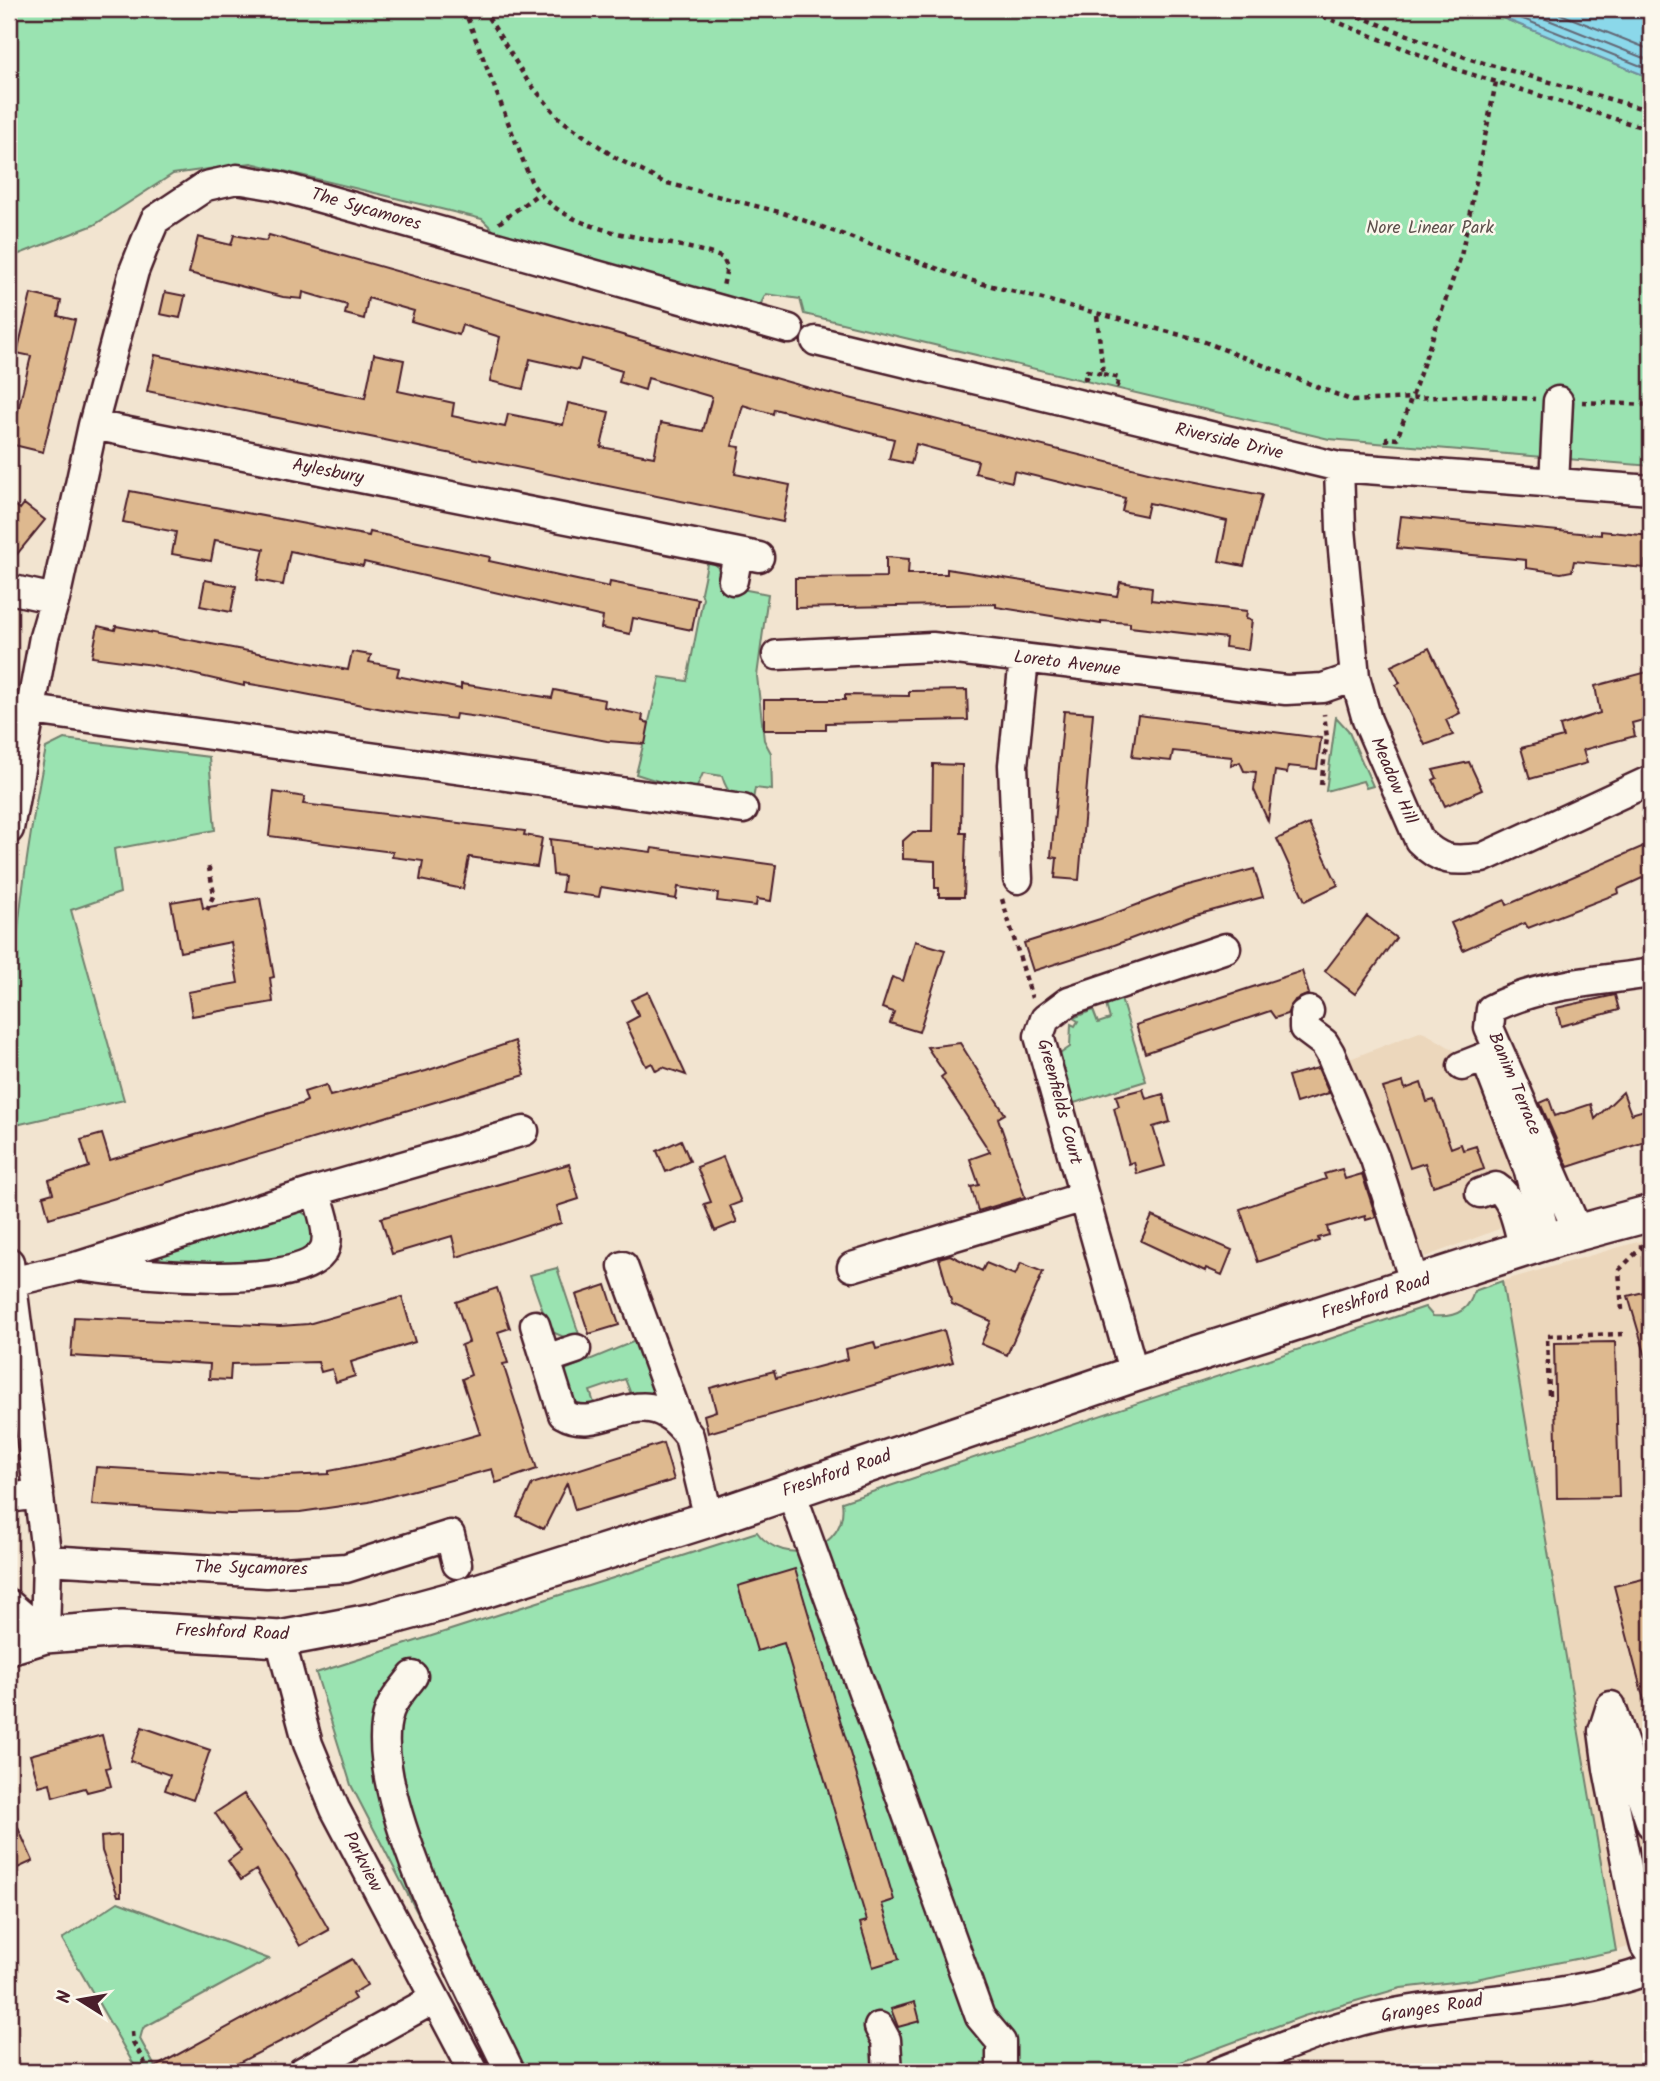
<svg xmlns="http://www.w3.org/2000/svg" width="1660" height="2081" font-family="Kalam,sans-serif">
  <style>
    .built { fill: #ecd7bc }
    .green { fill: #9ae3b1; stroke: #72816e; stroke-width: 2 }
    .water { fill: #8bd8ea; stroke: #718e9e; stroke-width: 2 }
    .lines { fill: none; stroke-linecap: round; stroke-linejoin: round }
    .shore { stroke: #646977; stroke-width: 2 }
    .building { fill: #deb98f; stroke: #4a1f2b; stroke-width: 2 }
    .minor-casing { stroke: #4a1f2b; stroke-width: 33 }
    .major-casing { stroke: #4a1f2b; stroke-width: 40 }
    .path { stroke: #4a1f2b; stroke-width: 4.5; stroke-dasharray: 5 5; stroke-linecap: butt }
    .minor { stroke: #fbf7ec; stroke-width: 28 }
    .major { stroke: #fbf7ec; stroke-width: 35 }
    .labels { text-anchor: middle; dominant-baseline: central; stroke-width: 5; stroke-linejoin: round; paint-order: stroke }
    .street-label { font-size: 18px; fill: #4a1f2b; stroke: #fbf7ec }
    .park-label { font-size: 18px; fill: #5e504c; stroke: #fbf7ec }
  </style>
  <rect width="100%" height="100%" fill="#f2e4d0"/>
  <filter id="ink" filterUnits="userSpaceOnUse"><feTurbulence type="fractalNoise" baseFrequency=".0143" numOctaves="2"/><feDisplacementMap in="SourceGraphic" scale="14" xChannelSelector="R" yChannelSelector="G"/><feConvolveMatrix kernelMatrix="1 2 1 2 8 2 1 2 1" color-interpolation-filters="sRGB"/></filter>
  <g filter="url(#ink)">
    <path class="built" d="M1422,1031L1469,1059L1529,1209L1506,1214L1499,1229L1425,1257L1347,1060Z
      M1651,1238V1939L1616,1951L1502,1281Z"/>
    <path class="green" d="M9,9H1480L1651,78V466L1329,439L804,314L800,299L766,294L758,309L727,296L500,237L482,219L251,163L173,174L94,225L9,258Z
      M708,559L717,566L726,586L768,594L757,676L764,740L771,753L772,790L755,788L753,800C734,798 728,796 722,776L703,773L697,787L689,791L636,774L660,677L687,681L703,598L701,592Z
      M1336,717L1348,730L1373,786L1366,788L1363,781L1326,791Z
      M64,739L209,757L215,830L114,849L120,893L71,910L124,1100L16,1125C4,998 22,872 46,748Z
      M1121,999L1146,1081L1071,1104L1057,1056L1070,1047L1071,1024L1075,1026L1078,1021L1073,1018L1093,1010L1098,1023L1110,1019L1106,1005Z
      M294,1207L309,1217L315,1238L306,1256L187,1266L133,1258Z
      M557,1268L579,1334L566,1338L550,1331L530,1275Z
      M1502,1281L1616,1951L1471,1980L1401,1988L1304,2016L1153,2072H500L351,1785L316,1673L757,1532C785,1570 849,1549 842,1502L1425,1307L1433,1316C1454,1318 1469,1312 1474,1291Z
      M640,1339L664,1399L631,1394L625,1379L590,1391L595,1406H573L563,1375L567,1369Z
      M118,1902L269,1959L143,2028L140,2039L158,2072H138L62,1939Z"/>
    <path class="water" d="M1481,9H1651V78Z"/>
    <g class="lines">
      <path class="shore" d="M1498,9L1651,70
        M1521,9L1651,61
        M1548,9L1651,50"/>
    </g>
    <path class="building" d="M234,235L266,241L269,235L813,389L1156,474L1262,495L1244,566L1219,561L1227,521L1149,503L1146,516L1122,511L1125,498L1014,471L1012,482L975,473L978,461L916,444L911,464L889,459L894,439L774,409L773,414L743,405L732,446L740,447L735,474L790,485L783,522L147,391L155,355L365,398L374,354L404,360L398,391L454,403L452,416L505,427L508,414L563,425L568,403L609,412L601,447L654,457L661,423L703,431L712,397L648,378L645,390L619,382L622,371L581,359L578,370L530,359L523,389L490,381L500,337L462,325L459,335L411,321L414,311L368,298L364,319L345,314L347,305L303,292L302,299L283,297L189,273L198,237L231,245Z
      M165,292L185,296L180,318L160,314Z
      M31,294L61,301L58,316L75,320L43,452L10,444L31,356L17,353Z
      M130,491L369,536L370,532L490,557L489,561L609,587L610,582L698,599L692,630L633,618L630,634L601,628L603,617L394,569L364,562L363,566L290,551L283,585L257,580L264,549L215,540L211,561L172,554L176,532L123,522Z
      M9,500L20,509L24,504L45,520L9,564Z
      M1401,516L1601,535V531L1651,536V561H1645L1644,568L1574,561L1572,571L1561,573L1526,568V560L1397,548Z
      M886,557L909,559L908,574H947V569L1117,596L1120,582L1152,587L1151,600L1247,611L1246,619L1252,620L1248,650L1225,647L1226,638L1130,627V623L1101,621V624L996,607V604L795,608V578L886,577Z
      M205,580L236,586L231,612L200,606Z
      M98,626L115,630L116,626L348,670L352,652L371,655L369,662L399,668L397,676L461,689V684L552,698L554,690L605,700L604,707L643,715L642,721L649,723L645,744L607,741L486,718L456,714L455,719L393,711L274,688L244,683V686L153,665L92,657Z
      M1429,648L1460,713L1446,720L1453,735L1425,745L1396,685L1400,683L1391,666Z
      M1651,671V718L1632,723L1635,736L1583,750L1587,763L1530,779L1521,748L1563,737L1560,726L1600,713L1595,686Z
      M967,690L968,720L826,723V730H764V700H845V695L909,696V691Z
      M1064,711L1093,713L1079,880L1055,878L1057,858L1051,857Z
      M1138,715L1321,738L1317,769L1288,766L1287,773L1275,771L1268,821L1254,790L1256,772L1244,771L1240,762L1231,766L1232,757L1173,751L1171,761L1132,757Z
      M1469,762L1482,790L1445,806L1433,780L1437,778L1433,770Z
      M933,764L962,765L961,833H966L964,897H939V888H935V861L903,859V841L913,832H932Z
      M274,792L305,797L303,804L525,831L524,835L542,838L537,867L469,857L463,889L420,880L423,861L392,857L393,852L269,836Z
      M1309,824L1338,885L1305,901L1277,839Z
      M550,839L651,852L652,848L776,865L771,901L757,899L756,906L717,901L718,893L678,887L676,899L601,887L599,897L562,892L564,876L553,875Z
      M1651,843V874L1618,889L1619,893L1528,928L1525,923L1463,950L1451,923L1505,900L1507,905Z
      M1254,869L1263,897L1192,916L1109,947L1033,971L1024,943L1100,919L1181,888Z
      M201,897L203,908L260,898L274,977L270,978L273,1002L192,1016L188,992L238,983L231,942L180,952L171,902Z
      M1367,916L1396,938L1355,994L1325,971Z
      M915,941L945,950L919,1032L890,1023L894,1012L882,1008L892,977L903,981Z
      M1302,971L1309,994L1295,1000L1287,1014L1275,1018L1270,1011L1145,1053L1136,1025Z
      M648,992L686,1075L663,1067L656,1071L652,1063L646,1066L644,1062L626,1023L639,1016L631,1000Z
      M1615,995L1619,1010L1561,1026L1556,1008Z
      M515,1041L525,1075L49,1218L43,1196L53,1193L49,1180L89,1167L81,1140L102,1134L110,1160L301,1104L307,1101L304,1092L326,1085L330,1096L426,1071Z
      M960,1043L1005,1114L998,1118L1025,1197L978,1211L971,1187L979,1185L970,1159L990,1152L941,1077L945,1074L927,1047Z
      M1318,1068L1329,1093L1296,1103L1288,1076Z
      M1403,1082L1405,1089L1421,1083L1427,1102L1434,1100L1451,1148L1461,1144L1463,1150L1476,1146L1484,1169L1433,1186L1425,1163L1410,1168L1383,1088Z
      M1143,1089L1146,1099L1163,1094L1170,1122L1153,1127L1165,1166L1137,1174L1134,1162L1129,1164L1114,1108L1119,1106L1116,1096Z
      M1623,1092L1631,1114L1651,1108V1140L1568,1167L1540,1103L1549,1099L1555,1116L1591,1104L1595,1119Z
      M681,1140L690,1161L666,1172L657,1151Z
      M723,1157L741,1202L730,1206L737,1222L715,1231L704,1204L711,1202L697,1167Z
      M569,1164L579,1199L557,1206L561,1223L457,1257L452,1236L392,1254L381,1218Z
      M1342,1169L1345,1179L1362,1174L1376,1217L1366,1220L1365,1216L1327,1227L1329,1235L1318,1238L1319,1241L1258,1262L1240,1209L1326,1179L1324,1174Z
      M1152,1216L1232,1250L1222,1275L1206,1268L1205,1271L1141,1241Z
      M950,1255L982,1271L986,1263L1015,1275L1021,1263L1043,1272L1007,1355L981,1344L991,1321L952,1304L939,1258Z
      M606,1285L619,1325L589,1334L576,1295Z
      M497,1288L510,1328L498,1332L508,1363L503,1364L537,1469L496,1483L492,1469L369,1502L300,1512L230,1514L92,1505L96,1467L263,1477L329,1474V1471L396,1458L480,1434L462,1379L471,1375L461,1345L469,1342L456,1302Z
      M1651,1290V1357H1646L1628,1296Z
      M402,1297L415,1342L351,1362L355,1376L336,1382L332,1369L321,1372L318,1362L231,1364L230,1380L209,1379L210,1364L71,1356L74,1317L280,1326L308,1324Z
      M944,1330L953,1362L708,1433L704,1415L716,1411L710,1388L774,1371L776,1378L848,1359L846,1349L874,1342L876,1349Z
      M1615,1342L1619,1497L1557,1498L1554,1343Z
      M663,1443L674,1480L575,1510L567,1483L544,1529L517,1516L532,1484Z
      M795,1569L894,1900L882,1904L899,1959L873,1967L860,1923L867,1921L784,1643L757,1651L738,1586Z
      M1651,1577V1704H1645L1614,1586Z
      M142,1727L210,1750L193,1800L165,1790L170,1775L130,1761Z
      M102,1735L110,1767L106,1768L111,1786L87,1792L85,1788L53,1797L50,1783L39,1786L30,1755Z
      M244,1794L292,1866L329,1930L300,1946L256,1870L241,1880L228,1861L241,1851L215,1813Z
      M9,1808L33,1861L9,1872Z
      M121,1835V1896H118L102,1851L101,1837Z
      M352,1959L367,1985L352,1994L355,1999L299,2032L221,2072H146Z
      M915,2002L920,2021L898,2027L891,2009Z"/>
    <g class="lines">
      <defs>
        <path id="minor" d="M816,341L1339,467L1651,490
          M93,425L759,557
          M1339,467L1341,529L1355,677L1367,720L1419,840C1441,862 1452,861 1482,858L1651,780
          M1554,484L1558,401
          M733,580L738,553
          M9,589L55,599
          M777,655L932,647L1286,690L1323,688L1355,677
          M32,710L743,809
          M9,829L44,637L55,599L93,425L134,271L146,241L155,220L206,186L237,179L278,186L789,329
          M1018,879L1013,765L1024,659
          M1309,1011L1304,1014V1028L1324,1043L1330,1053L1375,1159L1415,1284
          M1462,1066L1485,1057L1529,1171L1547,1242
          M1480,1193L1496,1187C1515,1199 1518,1229 1524,1249
          M1578,1232L1489,1028L1491,1009C1538,984 1599,981 1651,973
          M9,1262L47,1560L45,1635
          M623,1266L681,1425
          M86,1267C130,1273 294,1292 322,1253C334,1238 320,1208 316,1191
          M852,1267L1084,1197
          M11,1282L79,1266L316,1191L524,1131
          M535,1325L563,1414C604,1438 644,1373 689,1436L709,1519
          M546,1359L576,1349
          M1134,1374L1039,1036L1045,1019L1069,1001L1226,948
          M790,1489L980,2017L1001,2042V2072
          M9,1498L39,1494
          M47,1560L267,1573L346,1568L450,1535L457,1564
          M9,1604L45,1635
          M280,1639L308,1744L335,1809L474,2072
          M413,1676C405,1687 393,1699 389,1712C362,1789 475,1997 510,2072
          M1611,1706L1603,1731L1608,1769L1634,1903L1645,1946L1651,1955
          M1613,1712L1651,1824
          M879,2027L886,2040L888,2072
          M302,2072L434,1999
          M1219,2072C1276,2050 1334,2024 1395,2013C1480,1997 1569,2000 1651,1969"/>
        <path id="major" d="M9,1646L45,1635L122,1629L280,1639L375,1621L452,1600L709,1519L1134,1374L1558,1238L1651,1213"/>
      </defs>
      <use href="#minor" class="minor-casing"/>
      <use href="#major" class="major-casing"/>
      <path class="path" d="M464,9L531,181C565,241 664,234 723,258L727,267L723,287
        M483,9L527,80L560,119L616,158L663,182L783,213L969,280L1200,340L1353,401L1476,395L1535,399
        M1304,9L1461,71L1651,130
        M1340,9L1470,59L1651,111
        M499,223L538,194
        M1103,374L1119,378L1117,386L1113,385
        M1088,379L1085,378L1087,371L1103,374L1097,315
        M1582,402L1651,405
        M1387,442V438L1397,439L1461,256L1496,82
        M1321,785L1327,738L1324,714
        M1002,899L1032,998
        M207,910L214,894L208,863
        M1622,1310L1619,1270L1641,1248V1244
        M1549,1395L1547,1336L1624,1334
        M132,2032L133,2042L150,2072"/>
      <use href="#minor" class="minor"/>
      <use href="#major" class="major"/>
    </g>
  </g>
  <g class="labels">
    <g class="street-label">
      <text transform="translate(366 210) rotate(16)">The Sycamores</text>
      <text transform="translate(1229 442) rotate(13)">Riverside Drive</text>
      <text transform="translate(328 472) rotate(11)">Aylesbury</text>
      <text transform="translate(1067 664) rotate(7)">Loreto Avenue</text>
      <text transform="translate(1393 781) rotate(67)">Meadow Hill</text>
      <text transform="translate(1514 1084) rotate(67)">Banim Terrace</text>
      <text transform="translate(1059 1102) rotate(75)">Greenfields Court</text>
      <text transform="translate(1376 1297) rotate(-18)">Freshford Road</text>
      <text transform="translate(837 1474) rotate(-19)">Freshford Road</text>
      <text transform="translate(251 1569) rotate(1)">The Sycamores</text>
      <text transform="translate(232 1633) rotate(2)">Freshford Road</text>
      <text transform="translate(362 1862) rotate(63)">Parkview</text>
      <text transform="translate(1432 2009) rotate(-9)">Granges Road</text>
    </g>
    <g class="park-label">
      <text x="1430" y="228">Nore Linear Park</text>
    </g>
  </g>
  <rect width="1660" height="2081" fill="none" stroke="#fbf7ec" stroke-width="35"/>
  <rect x="18" y="18" width="1625" height="2046" fill="none" stroke="#4a1f2b" stroke-width="2.5" filter="url(#ink)"/>
  <g transform="translate(80 2000) rotate(281)" stroke="#fbf7ec" stroke-width="5" paint-order="stroke">
  <path d="M0-5L12 26L0 18L-12 26Z" fill="#4a1f2b"/>
  <text y="-10" font-size="19" font-weight="bold" text-anchor="middle" fill="#4a1f2b">N</text>
  </g>
</svg>
